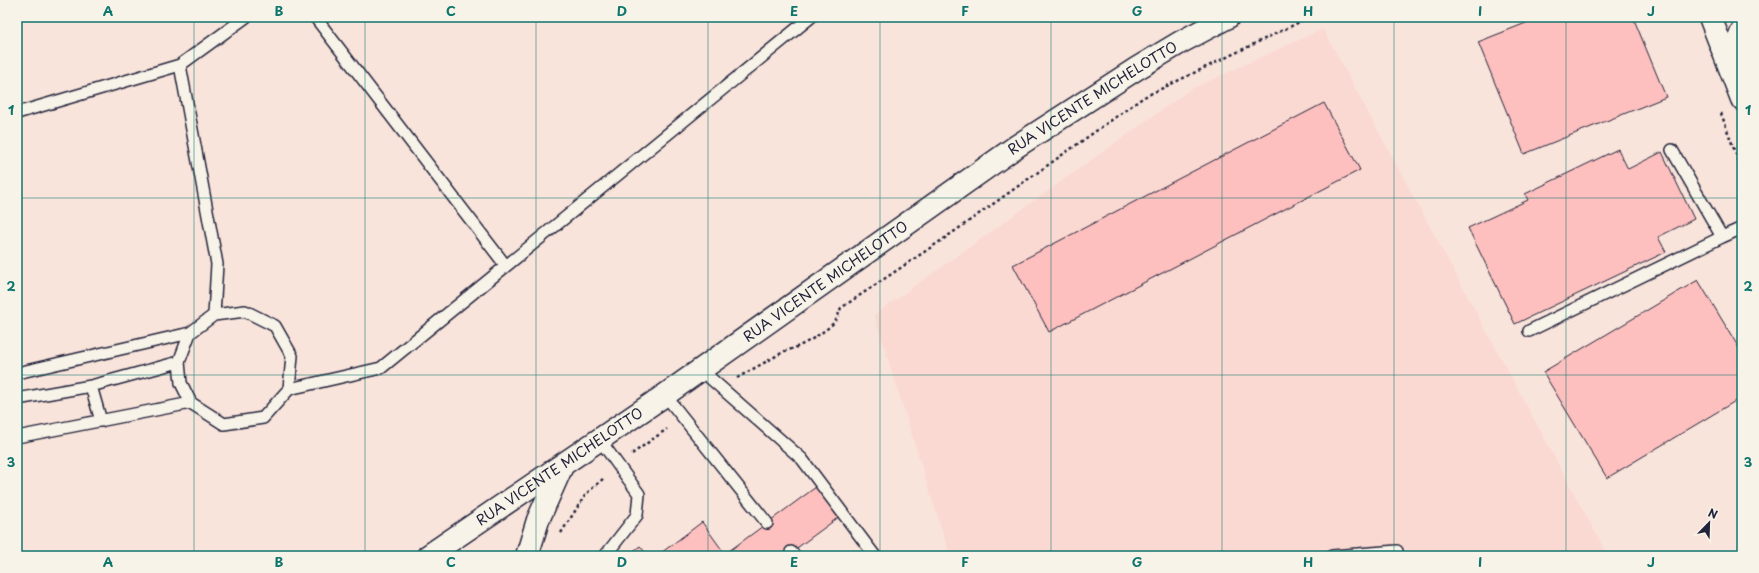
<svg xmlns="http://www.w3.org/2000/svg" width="1759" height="573" font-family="'Playpen Sans',sans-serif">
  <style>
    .built { fill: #fad9d2 }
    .building { fill: #fdc0be; stroke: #22223b }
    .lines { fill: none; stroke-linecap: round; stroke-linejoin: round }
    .lane-casing { stroke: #22223b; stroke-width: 14 }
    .secondary-casing { stroke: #22223b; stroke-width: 25 }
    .path { stroke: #22223b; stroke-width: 2.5; stroke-dasharray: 3 3; stroke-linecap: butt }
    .lane { stroke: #f7f3e8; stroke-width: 11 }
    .secondary { stroke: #f7f3e8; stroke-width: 22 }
    .grid { fill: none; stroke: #0f766e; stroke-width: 1; stroke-opacity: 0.55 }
    .labels { text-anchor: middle; stroke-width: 3; stroke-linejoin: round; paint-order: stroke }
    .street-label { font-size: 14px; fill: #22223b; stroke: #f7f3e8 }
    .neatline { fill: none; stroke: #0f766e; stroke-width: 1.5 }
    .grid-label { font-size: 13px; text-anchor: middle; font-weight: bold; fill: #0f766e }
  </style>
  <rect width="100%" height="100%" fill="#f9e4db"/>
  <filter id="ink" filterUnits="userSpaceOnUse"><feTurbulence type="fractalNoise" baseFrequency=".025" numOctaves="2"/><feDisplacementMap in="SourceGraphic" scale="8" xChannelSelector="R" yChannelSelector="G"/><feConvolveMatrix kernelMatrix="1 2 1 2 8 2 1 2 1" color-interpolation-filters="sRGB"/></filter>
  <g filter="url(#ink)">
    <!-- built -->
    <path class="built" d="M1323,29L1608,556H950L874,315L1191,89Z"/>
    <!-- building -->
    <path class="building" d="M1541,17H1633L1666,97L1524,154L1478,42Z
      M1324,103L1360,170L1049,332L1013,265Z
      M1618,149L1628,169L1662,152L1694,219L1658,237L1666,252L1515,324L1468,228L1528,200L1525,194Z
      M1698,280L1742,353V397L1607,478L1543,372Z
      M820,484L843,514L786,556H657L702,522L725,554Z
      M640,546L648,556H627Z"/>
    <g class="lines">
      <defs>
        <path id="lane" d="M315,17L506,266
          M180,65L217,264L214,315
          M17,113L180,65L246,17
          M1672,150L1722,237L1742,228
          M1529,331L1722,237
          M701,370L802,459L875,556
          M17,373L190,333
          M91,386L101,421
          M289,389L292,356L275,326L245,311L214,315L190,333L179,362L181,383L191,403L224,424L263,418L289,389L381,368L811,17
          M665,395L767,523
          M17,399L91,386L179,362
          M17,437L191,403
          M600,440L639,494L637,515L605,556
          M791,552L795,556
          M1332,556L1397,551"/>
        <g id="secondary">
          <path d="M1710,17L1742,99"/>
          <path d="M1735,79L1739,39L1742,31"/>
          <path id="s1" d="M428,556L665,395L1017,146L1136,69L1181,42L1228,17"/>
          <path d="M527,556L538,520L562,466"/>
        </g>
      </defs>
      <!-- lane casing -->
      <use href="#lane" class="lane-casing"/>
      <!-- secondary casing -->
      <use href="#secondary" class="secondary-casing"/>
      <!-- path -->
      <path class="path" d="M1721,113L1742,171
        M737,378L785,351C799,348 827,332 836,320C838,317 839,312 841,308L945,238L1144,97L1310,17
        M632,454L667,429
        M561,533L586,494L604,478"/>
      <!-- lane -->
      <use href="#lane" class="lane"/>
      <!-- secondary -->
      <use href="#secondary" class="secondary"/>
    </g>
  </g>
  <!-- grid -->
  <path class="grid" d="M194,17V556M365,17V556M536,17V556M708,17V556M880,17V556M1051,17V556M1222,17V556M1394,17V556M1566,17V556M17,198H1742M17,375H1742"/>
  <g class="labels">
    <!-- street labels -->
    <g class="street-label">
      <text dy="5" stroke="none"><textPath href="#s1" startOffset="807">RUA VICENTE MICHELOTTO</textPath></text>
      <text dy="5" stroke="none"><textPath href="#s1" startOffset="483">RUA VICENTE MICHELOTTO</textPath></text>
      <text dy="5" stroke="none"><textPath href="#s1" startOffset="159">RUA VICENTE MICHELOTTO</textPath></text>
    </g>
  </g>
  <!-- margin -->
  <rect width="1759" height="573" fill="none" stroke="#f7f3e8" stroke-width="44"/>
  <!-- north arrow -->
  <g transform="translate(1709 523) rotate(23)" stroke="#f7f3e8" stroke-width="3" paint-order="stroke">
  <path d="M0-3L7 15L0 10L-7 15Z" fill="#22223b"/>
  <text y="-6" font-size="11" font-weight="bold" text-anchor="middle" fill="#22223b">N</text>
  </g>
  <rect x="22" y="22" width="1715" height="529" class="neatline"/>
  <g class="grid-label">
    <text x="108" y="16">A</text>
    <text x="279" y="16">B</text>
    <text x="451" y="16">C</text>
    <text x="622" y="16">D</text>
    <text x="794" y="16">E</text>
    <text x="965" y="16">F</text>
    <text x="1137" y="16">G</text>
    <text x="1308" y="16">H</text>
    <text x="1480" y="16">I</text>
    <text x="1651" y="16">J</text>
    <text x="11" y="115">1</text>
    <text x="1748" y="115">1</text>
    <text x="11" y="291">2</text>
    <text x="1748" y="291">2</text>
    <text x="11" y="467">3</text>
    <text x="1748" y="467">3</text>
    <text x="108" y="567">A</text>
    <text x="279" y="567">B</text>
    <text x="451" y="567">C</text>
    <text x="622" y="567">D</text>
    <text x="794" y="567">E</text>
    <text x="965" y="567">F</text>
    <text x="1137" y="567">G</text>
    <text x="1308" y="567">H</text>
    <text x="1480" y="567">I</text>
    <text x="1651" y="567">J</text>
  </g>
</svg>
